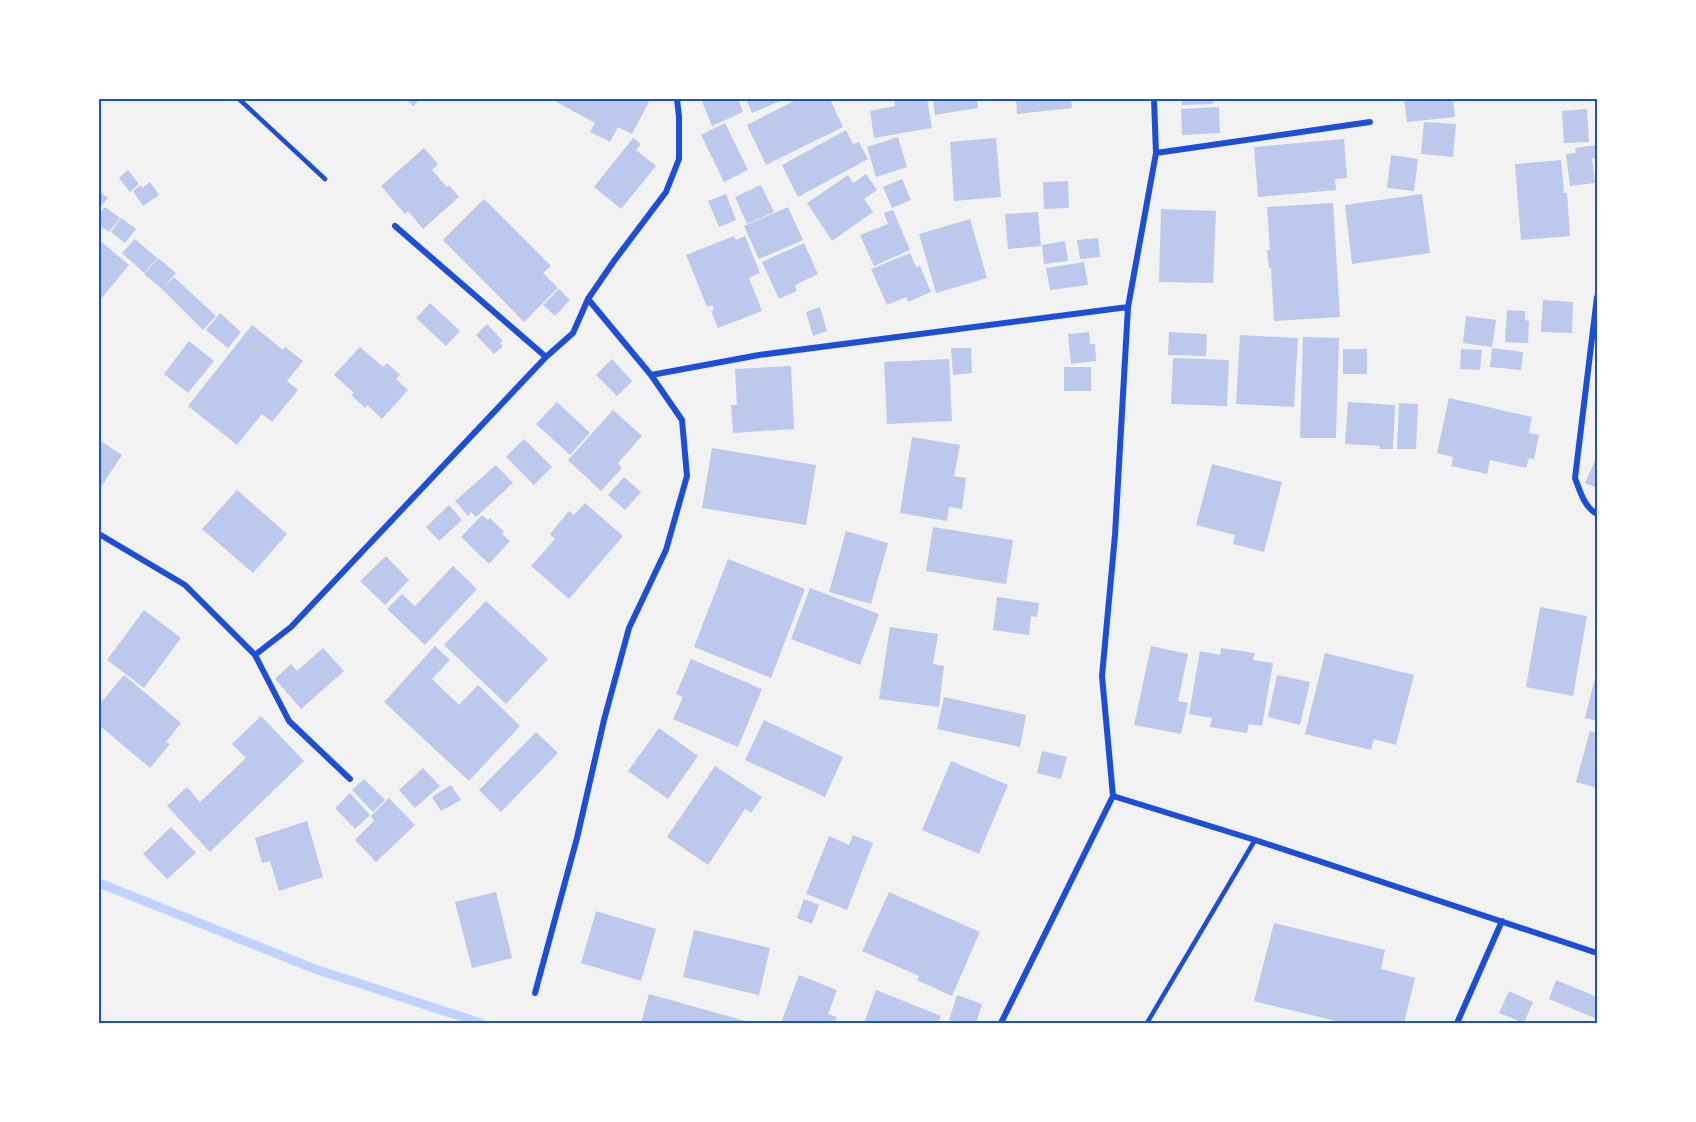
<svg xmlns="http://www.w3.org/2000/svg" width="1696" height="1122" font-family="'Golos Text',sans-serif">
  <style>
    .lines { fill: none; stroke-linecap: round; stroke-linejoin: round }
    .stream { stroke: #bfd3fe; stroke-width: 9 }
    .building { fill: #bdc9ec }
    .service { stroke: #1d4ed8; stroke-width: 4.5 }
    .minor { stroke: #1d4ed8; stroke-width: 6 }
    .neatline { fill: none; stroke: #1d4ed8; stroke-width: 2 }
  </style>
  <rect width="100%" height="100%" fill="#f2f2f2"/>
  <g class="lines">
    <!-- stream -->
    <path class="stream" d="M99,883L315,969L481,1023"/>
  </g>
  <!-- building -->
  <path class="building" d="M406,99H420L413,106Z
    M551,99H645L649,102L632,134L618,127L610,142L590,132L595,123Z
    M701,99H738L743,112L712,126Z
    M746,99H785L752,113Z
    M798,99H830L843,127L766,165L747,125Z
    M894,99H927L932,128L874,138L870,111L895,106Z
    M933,99H977L978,108L935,115Z
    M1016,99H1071L1072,108L1017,114Z
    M1182,99H1213V104L1182,105Z
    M1404,99H1453L1455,117L1407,122Z
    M1219,107L1220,133L1182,135L1181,109Z
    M1587,109L1589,142L1564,143L1562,111Z
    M1424,122L1456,124L1453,157L1421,154Z
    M725,123L748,170L724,182L701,135Z
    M846,130L853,144L859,142L868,159L798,197L782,165Z
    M898,137L907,167L876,177L867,147Z
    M633,138L641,144L636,150L656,166L621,209L594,187Z
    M996,138L1001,197L954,201L950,142Z
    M1344,139L1347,178L1335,179L1336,190L1258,197L1254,147Z
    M1596,145L1597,158H1592L1595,183L1570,186L1566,154L1576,153L1575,148Z
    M424,148L438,164L432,170L447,187L449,185L459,197L423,229L408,211L405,214L381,186Z
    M1391,155L1418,159L1414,191L1387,188Z
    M1561,160L1564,193H1567L1570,236L1521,240L1515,164Z
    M128,170L139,184L130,192L119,178Z
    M866,174L877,190L864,199L873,212L832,241L807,203L848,175L853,183Z
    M902,179L911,200L892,208L883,187Z
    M1068,181L1069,208L1044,209L1043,182Z
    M150,182L159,195L143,206L133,191L141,185L142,188Z
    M761,185L774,212L747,224L735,197Z
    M99,191L108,198L101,206L99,204Z
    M726,194L736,220L719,227L708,201Z
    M1422,194L1430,253L1352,264L1345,205Z
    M484,199L551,266L543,273L558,288L524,322L443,240Z
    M1333,203L1340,317L1274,321L1271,268H1269L1267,250H1270L1267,207Z
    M105,207L120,218L109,232L99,225V215Z
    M788,207L803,240L759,259L744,226Z
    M1161,209L1216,211L1213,283L1159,282Z
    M893,210L910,250L874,266L860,235L888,224L884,213Z
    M1038,212L1041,246L1008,249L1005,214Z
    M121,218L136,229L125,243L111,232Z
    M970,219L987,278L936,293L919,234Z
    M734,236L736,240L745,236L760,273L749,278L762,311L718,328L711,311L714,310L712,305L707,307L686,255Z
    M1098,238L1100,257L1080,259L1077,240Z
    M135,239L157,258L144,273L122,253Z
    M99,240L129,265L99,301Z
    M1065,241L1068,261L1044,264L1042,245Z
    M804,243L818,274L795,285L797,291L779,299L762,262Z
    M910,253L916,267L920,266L931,292L908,302L906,297L887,305L871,269Z
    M158,258L176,273L162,289L144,274Z
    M1084,262L1088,285L1050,290L1046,268Z
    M174,277L216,316L203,330L162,289Z
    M559,289L570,300L555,316L543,305Z
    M1543,300L1573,302L1572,333L1541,332Z
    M430,303L460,331L446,346L416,318Z
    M820,307L827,331L813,336L806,312Z
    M1507,310L1525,311V320L1529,321L1528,343L1505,342Z
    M220,313L241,332L228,348L206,330Z
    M1466,316L1496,320L1492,347L1463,343Z
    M487,324L503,341L500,343L503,346L494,354L476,335Z
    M252,325L283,350L285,347L303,361L287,381L298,390L272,422L262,414L237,445L188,406Z
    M1089,332L1090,344H1095L1096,361L1071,364L1068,334Z
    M1169,332L1207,334L1206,356L1168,355Z
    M1240,335L1298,338L1294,407L1236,404Z
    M1303,337L1339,338L1336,438H1300Z
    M189,341L214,361L188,393L164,374Z
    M360,347L383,367L387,363L400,375L396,379L408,390L382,419L367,405L365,408L351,395L354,393L334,375Z
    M951,348H971L972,373L953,375Z
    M1492,348L1523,352L1521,370L1490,367Z
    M1343,349H1367V374H1343Z
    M1461,349L1482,350L1480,370L1460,369Z
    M1173,358L1229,360L1227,406L1171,404Z
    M612,359L632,381L617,396L596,375Z
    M949,359L952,421L887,424L884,362Z
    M791,366L794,429L733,433L731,405H737L735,369Z
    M1064,367H1091V391H1064Z
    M1449,398L1532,417L1529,433L1539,435L1534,459L1529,458L1526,468L1490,460L1487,474L1451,466L1453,457L1437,453Z
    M557,402L590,433L570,455L536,424Z
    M1348,402L1395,405L1393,449H1379L1380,446L1345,444Z
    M1399,403L1418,404L1416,449H1397Z
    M613,410L642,436L618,463L622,468L601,491L568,460Z
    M912,437L960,445L954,476L966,478L962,509L949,507L947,521L900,513Z
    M524,439L552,467L534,485L506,457Z
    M99,440L122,455L99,490Z
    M712,448L816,465L806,525L702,508Z
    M1597,456V488L1585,483Z
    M1212,464L1282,482L1264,552L1233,544L1235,535L1196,525Z
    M496,465L513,483L476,517L471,512L468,516L455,501Z
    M624,477L641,492L625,510L608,495Z
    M237,490L287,534L253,573L202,529Z
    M585,503L623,536L569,599L531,566L555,539L550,534L569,511L574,515Z
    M449,505L462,520L439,541L426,527Z
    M482,515L488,520L490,518L504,532L502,534L510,541L489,564L461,537Z
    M933,527L1013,540L1006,584L926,571Z
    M846,531L888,543L871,604L829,592Z
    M386,556L409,580L385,605L360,581Z
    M728,559L805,589L771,678L694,647Z
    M453,566L477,589L425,645L387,609L402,594L415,606Z
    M810,588L879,614L860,665L791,639Z
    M997,597L1039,603L1037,617L1031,616L1029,635L993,630Z
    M486,601L548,659L506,704L444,645Z
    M1540,607L1587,616L1573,696L1526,687Z
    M144,610L181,638L144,688L107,660Z
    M890,627L938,634L933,664L944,666L939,707L879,699Z
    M435,646L450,660L432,679L459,705L478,685L520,726L469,781L384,702Z
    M1151,646L1188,654L1178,701L1188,703L1181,734L1134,725Z
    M323,648L344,671L301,709L275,679L291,664L297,671Z
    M1221,648L1255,653L1253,660L1273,663L1262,726L1249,724L1247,733L1210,727L1212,718L1189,714L1200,651L1220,655Z
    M1325,653L1414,675L1396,745L1374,739L1371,750L1305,734Z
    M691,659L762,689L738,747L673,719L683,697L676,694Z
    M1596,674H1597V721L1585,718Z
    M124,675L181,723L166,742L170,744L150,768L99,725V705Z
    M1277,675L1310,682L1300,725L1268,717Z
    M944,697L1026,715L1020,747L937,729Z
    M261,716L304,761L210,852L167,806L187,787L200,802L246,758L232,744Z
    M764,720L843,757L825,797L745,760Z
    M659,728L698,756L668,799L628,771Z
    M1590,731L1597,733V788L1576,782Z
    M536,732L558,753L501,812L479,790Z
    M1042,751L1067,757L1061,779L1037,773Z
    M951,761L1008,785L979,854L922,830Z
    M715,766L762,797L751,813L745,809L708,865L667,837Z
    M423,768L440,786L415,808L399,790Z
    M364,779L385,800L373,812L352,790Z
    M451,785L461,800L441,811L432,797Z
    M350,793L370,815L355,829L335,808Z
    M389,798L415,825L376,862L355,840L374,821L371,816Z
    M307,821L323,877L279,891L270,861L262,863L255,838Z
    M171,827L196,853L167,879L143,854Z
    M853,835L873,843L847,910L806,894L829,836L849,845Z
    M496,892L512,958L472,968L455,902Z
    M889,892L980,932L952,996L917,980L919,976L862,951Z
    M804,899L819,905L812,924L797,918Z
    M596,911L656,929L641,981L581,963Z
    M1274,923L1385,950L1381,969L1415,978L1404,1023H1344L1254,1001Z
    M694,930L770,948L759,995L683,977Z
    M799,975L837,990L828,1014L837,1017L834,1023H781Z
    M1556,980L1597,997V1019L1549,999Z
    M876,990L941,1016L938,1023H864Z
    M1509,991L1533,1002L1524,1023L1499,1013Z
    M649,994L749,1022V1023H641Z
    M957,995L982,1004L976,1023H960L949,1020Z"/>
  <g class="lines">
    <!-- service -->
    <path class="service" d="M239,99L325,179
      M1147,1023L1255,840"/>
    <!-- minor -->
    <path class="minor" d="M1156,153L1370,122
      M395,226L546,357
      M1597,297L1575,478C1580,491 1584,507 1597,514
      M651,375L759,355L1128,307
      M99,534L185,585L255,655L291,627L546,357L573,333L588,299L614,261L666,192L679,159V117L677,99
      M255,655L289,721L350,779
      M1113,796L1255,840L1597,953
      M535,993L577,838L604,720L629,628L666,550L687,476L682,420L651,375L588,299
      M1001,1023L1113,796L1102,676L1115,535L1128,307L1156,153L1154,99
      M1457,1023L1502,921"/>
  </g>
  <!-- border -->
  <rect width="1696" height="1122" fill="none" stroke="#ffffff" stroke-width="201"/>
  <rect x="100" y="100" width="1496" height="922" class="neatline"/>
</svg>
